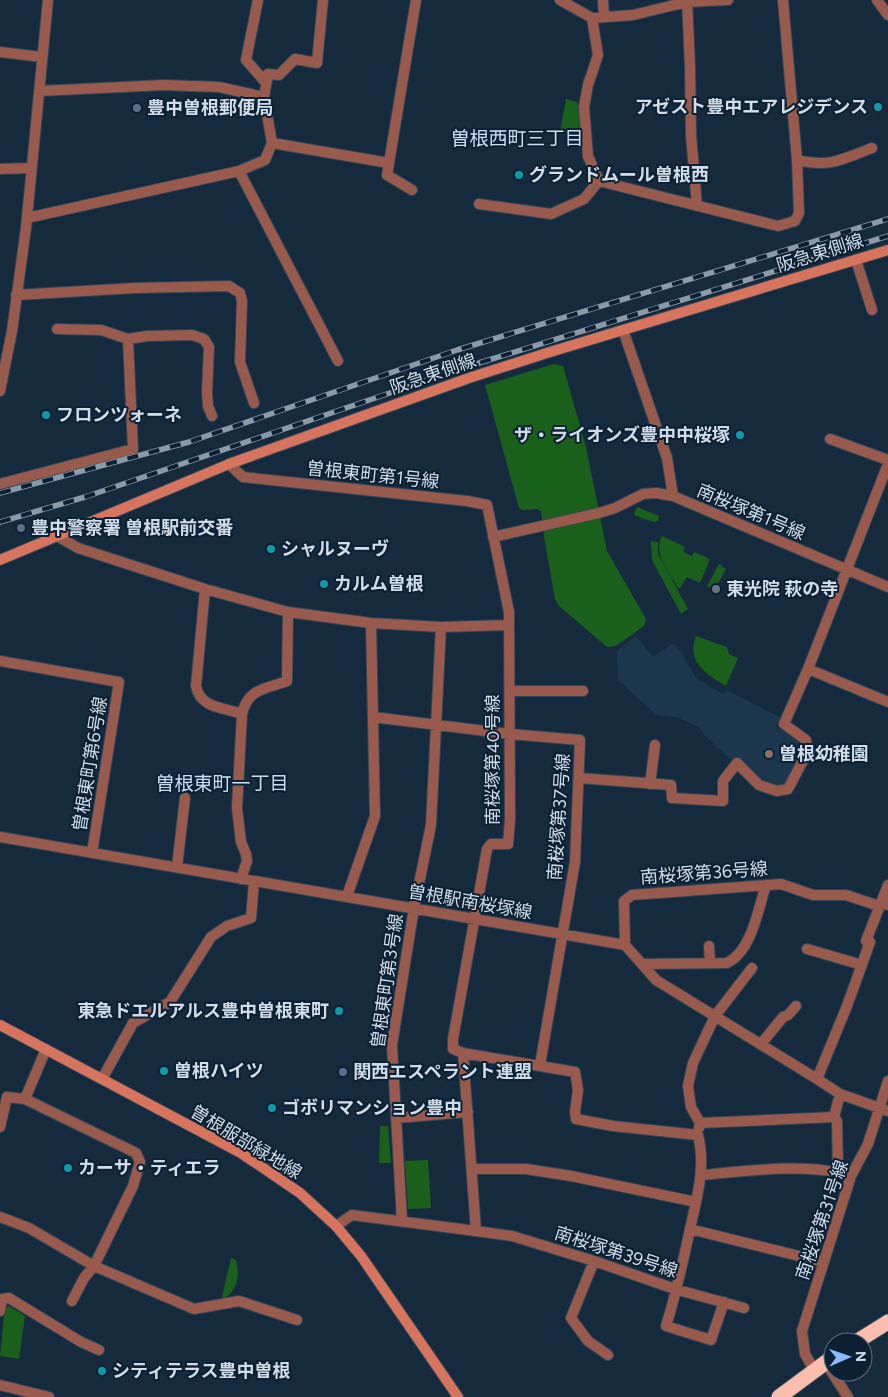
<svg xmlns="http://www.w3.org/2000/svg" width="888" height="1397" font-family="Figtree,'Noto Sans JP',sans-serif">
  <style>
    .built { fill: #1c374d }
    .green { fill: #1b5f1c }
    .forest { fill: #176219 }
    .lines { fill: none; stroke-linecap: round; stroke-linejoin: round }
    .street-casing { stroke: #334758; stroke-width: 12 }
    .secondary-casing { stroke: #334758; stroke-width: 12 }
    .highway-casing { stroke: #334758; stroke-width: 17 }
    .street { stroke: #985a4c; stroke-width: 10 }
    .secondary { stroke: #d6745e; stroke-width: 10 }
    .highway { stroke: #fbbdad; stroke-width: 15 }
    .rail-casing { stroke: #8a9aa8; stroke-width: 5.5 }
    .rail { stroke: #0b2032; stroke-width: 4; stroke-dasharray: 11; stroke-linecap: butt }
    .culture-dot { fill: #0f9aa8; stroke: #0b2032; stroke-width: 2 }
    .service-dot { fill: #5c6f8a; stroke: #0b2032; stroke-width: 2 }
    .worship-dot { fill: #6b7280; stroke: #0b2032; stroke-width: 2 }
    .education-dot { fill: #8d6e63; stroke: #0b2032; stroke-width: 2 }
    .labels { text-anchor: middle; stroke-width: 4; stroke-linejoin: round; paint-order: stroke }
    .poi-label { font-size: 18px; font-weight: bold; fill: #d0dde9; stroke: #0b2032; text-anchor: start }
    .street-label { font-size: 18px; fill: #d0dde9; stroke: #0b2032 }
    .neighbourhood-label { font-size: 19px; fill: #caddf6; stroke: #0b2032 }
  </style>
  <rect width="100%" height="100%" fill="#152a3c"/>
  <!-- built -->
  <path class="built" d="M636,636L653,657L673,643L679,649L696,678L723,694L727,690L781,718L776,727L799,741L804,749L784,784L778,788L758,777L737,757L732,761L705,736L699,727L677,717L656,715L618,680L617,650Z"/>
  <!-- green -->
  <path class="green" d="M566,99L577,102L580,113L581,135L560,132Z
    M554,364L563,366L586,447L607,551L646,619L644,626L616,646L607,647L559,606L555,599L544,537L541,511L537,509L523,510L519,508L485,385Z
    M637,507L659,516L658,521L654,522L636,516L634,514Z
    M662,536L685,547L683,552L692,556L694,552L708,558L709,562L700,583L687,577L680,588H678C670,573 652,553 662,536Z
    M651,541L658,542V554L688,609L681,614L652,560Z
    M719,564L726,569L714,591L707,586Z
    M696,636L727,647L729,654L738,658L726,686C706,674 686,662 696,636Z
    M380,1126H388L391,1163H379Z
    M428,1160L431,1208L408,1209L405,1161Z
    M231,1258L236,1260C240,1278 238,1290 221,1301Z
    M9,1306L25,1316L19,1359L0,1356L5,1307Z"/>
  <!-- forest -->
  <path class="forest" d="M543,435L561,448L569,476L556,488L529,492L518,443Z"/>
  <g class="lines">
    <defs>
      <path id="street" d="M258,0L246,60L266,83
        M560,0L592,18L633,15L687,2L728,0
        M603,0L604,17
        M687,0L690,66L691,135L697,206
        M877,0L888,15
        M592,18L598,55L588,85L584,107L588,156L599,181L778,226L795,221L799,213L797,160L783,0
        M0,52L42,57
        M39,91L164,85L219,87L264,97L272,143L265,160L239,171
        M264,97L268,74L279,75L295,59L317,63L323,0
        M272,143L389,163L416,0
        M797,160C829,168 843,159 872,148
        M389,163L387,175L412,190
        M0,169L31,168
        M479,204L551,214L584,199L599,181
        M27,218L239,171L338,361
        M856,260L872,310
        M16,295L135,288L229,286L240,293L242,301L240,362L254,403
        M57,329L101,330L128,339L147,336L192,335L204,339L209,347L207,392L208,406L212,416
        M623,330L667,458L673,496
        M0,391L12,331L26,228L48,0
        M830,439L888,460
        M229,464L243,477L467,501L487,505L509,612L510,820L508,844H491L487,849L453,1039V1049L463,1053L575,1072L578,1090L575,1112L576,1119L613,1126L698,1135C706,1167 697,1197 690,1229C683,1262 676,1294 666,1326L711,1340L724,1302
        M0,484L133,449L128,339
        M57,536L78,548L205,589L288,612L371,623L441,627L509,625
        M493,537L599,513L615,508L643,494L656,493L673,496L888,587
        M205,589L196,686C200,708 222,707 242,714
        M0,661L119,682L92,853
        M808,669L888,702
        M510,691H583
        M373,717L510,734L580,740L575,862L540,1065
        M579,778L671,785L672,798L723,801V781L737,763L759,785L777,791L788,789L808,751L806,740L784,724L808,669L888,464
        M650,784L655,745
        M0,837L625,945L656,980L817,1079L840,1094L888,1111
        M177,867L185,798
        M241,879L247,861L246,854L241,842L237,808L242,714C248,688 266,689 287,681L288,612
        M347,896L375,816L371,623
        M625,945L624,901L632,895L781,884L813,895H846L876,905L881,903L888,905
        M709,946L710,963
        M807,949L862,965
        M642,964L727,963C752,951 758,909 766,885
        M761,1044L783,1017L788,1015L796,1006
        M46,1049L25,1099L136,1153L140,1162L133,1186L94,1266L84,1278L72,1301
        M102,1079L133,1023L170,1002L211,937L227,926L251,918L254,882
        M817,1079L847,1006L870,942L866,941L888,885
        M834,1117L837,1121L838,1172
        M396,1118L468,1112
        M700,1123L691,1107L688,1086L693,1063L715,1016L752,968
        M0,1127L7,1097L25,1099
        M699,1128L700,1123L834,1117L840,1094
        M472,1169H526L571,1176L696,1202
        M702,1175C747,1171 808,1162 851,1176
        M0,1217L29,1228L94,1266L194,1309L239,1301L297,1320
        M402,1221L392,1045L414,908L431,825L441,627
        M336,1226L352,1215L476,1231L463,1053
        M690,1229L823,1262
        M476,1231L512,1236L594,1261L678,1290L744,1308
        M594,1261L571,1318L588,1341L608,1355
        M0,1311L2,1299L9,1298L81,1342L99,1350
        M825,1362L848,1397
        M814,1370L805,1354L802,1331L851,1176L868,1144L888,1081
        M0,1385L49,1397"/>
      <path id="secondary" d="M0,560L229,464L469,378L550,352L888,250
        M0,1025L241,1153L300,1193L336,1226L361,1256L458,1397"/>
      <path id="highway" d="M856,1342L888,1322
        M779,1397L833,1357"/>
    </defs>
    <!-- street casing -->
    <use href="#street" class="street-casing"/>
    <!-- secondary casing -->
    <use href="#secondary" class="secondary-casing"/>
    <!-- highway casing -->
    <use href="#highway" class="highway-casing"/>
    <!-- street -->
    <use href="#street" class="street"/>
    <!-- secondary -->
    <use href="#secondary" class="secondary"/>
    <!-- highway -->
    <use href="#highway" class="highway"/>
    <defs>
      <path id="rail" d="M0,493L189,442L457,350L888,219
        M0,522L85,497L463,368L888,236"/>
    </defs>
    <!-- rail casing -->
    <use href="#rail" class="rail-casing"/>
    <!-- rail -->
    <use href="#rail" class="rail"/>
  </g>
  <!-- markers -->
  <g class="culture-dot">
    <circle cx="878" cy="107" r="5"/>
    <circle cx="519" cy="175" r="5"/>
    <circle cx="46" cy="415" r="5"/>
    <circle cx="740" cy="435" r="5"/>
    <circle cx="271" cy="549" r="5"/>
    <circle cx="324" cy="584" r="5"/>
    <circle cx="339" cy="1011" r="5"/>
    <circle cx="164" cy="1071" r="5"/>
    <circle cx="272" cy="1108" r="5"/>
    <circle cx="68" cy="1168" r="5"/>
    <circle cx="102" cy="1371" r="5"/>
  </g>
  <g class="service-dot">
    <circle cx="137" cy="108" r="5"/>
    <circle cx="21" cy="528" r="5"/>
    <circle cx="343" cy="1072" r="5"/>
  </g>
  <circle class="worship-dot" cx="716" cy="589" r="5"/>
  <circle class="education-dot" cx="769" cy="754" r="5"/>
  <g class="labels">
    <!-- poi labels -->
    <g class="poi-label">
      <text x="868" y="113" text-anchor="end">アゼスト豊中エアレジデンス</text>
      <text x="147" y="114">豊中曽根郵便局</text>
      <text x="529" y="181">グランドムール曽根西</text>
      <text x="56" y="421">フロンツォーネ</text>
      <text x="730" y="441" text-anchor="end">ザ・ライオンズ豊中中桜塚</text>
      <text x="31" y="534">豊中警察署 曽根駅前交番</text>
      <text x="281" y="555">シャルヌーヴ</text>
      <text x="334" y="590">カルム曽根</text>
      <text x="726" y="595">東光院 萩の寺</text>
      <text x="779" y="760">曽根幼稚園</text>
      <text x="329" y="1017" text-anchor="end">東急ドエルアルス豊中曽根東町</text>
      <text x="174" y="1077">曽根ハイツ</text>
      <text x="353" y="1078">関西エスペラント連盟</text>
      <text x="282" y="1114">ゴボリマンション豊中</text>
      <text x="78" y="1174">カーサ・ティエラ</text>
      <text x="112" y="1377">シティテラス豊中曽根</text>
    </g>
    <!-- street labels -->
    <g class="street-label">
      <text transform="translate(820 253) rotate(-17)" y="6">阪急東側線</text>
      <text transform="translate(433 374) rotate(-19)" y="6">阪急東側線</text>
      <text transform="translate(373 475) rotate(6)" y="6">曽根東町第1号線</text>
      <text transform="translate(751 512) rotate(23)" y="6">南桜塚第1号線</text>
      <text transform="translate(493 760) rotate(-90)" y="6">南桜塚第40号線</text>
      <text transform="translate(90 764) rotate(-81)" y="6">曽根東町第6号線</text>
      <text transform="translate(559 817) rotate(-86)" y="6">南桜塚第37号線</text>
      <text transform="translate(704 873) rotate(-4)" y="6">南桜塚第36号線</text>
      <text transform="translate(470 902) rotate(10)" y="6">曽根駅南桜塚線</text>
      <text transform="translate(387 981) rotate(-82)" y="6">曽根東町第3号線</text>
      <text transform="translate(246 1142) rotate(31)" y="6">曽根服部緑地線</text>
      <text transform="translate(822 1220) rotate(-71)" y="6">南桜塚第31号線</text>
      <text transform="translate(616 1252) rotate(18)" y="6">南桜塚第39号線</text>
    </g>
    <!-- neighbourhood labels -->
    <g class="neighbourhood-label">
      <text x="517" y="145">曽根西町三丁目</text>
      <text x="222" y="790">曽根東町一丁目</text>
    </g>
  </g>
  <!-- north arrow -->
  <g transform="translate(848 1357) rotate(88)"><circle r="24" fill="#0b2032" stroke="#5a6c7b"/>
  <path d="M0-4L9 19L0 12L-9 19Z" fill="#87bbfb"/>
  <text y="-8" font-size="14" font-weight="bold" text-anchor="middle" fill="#d0dde9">N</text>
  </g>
</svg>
